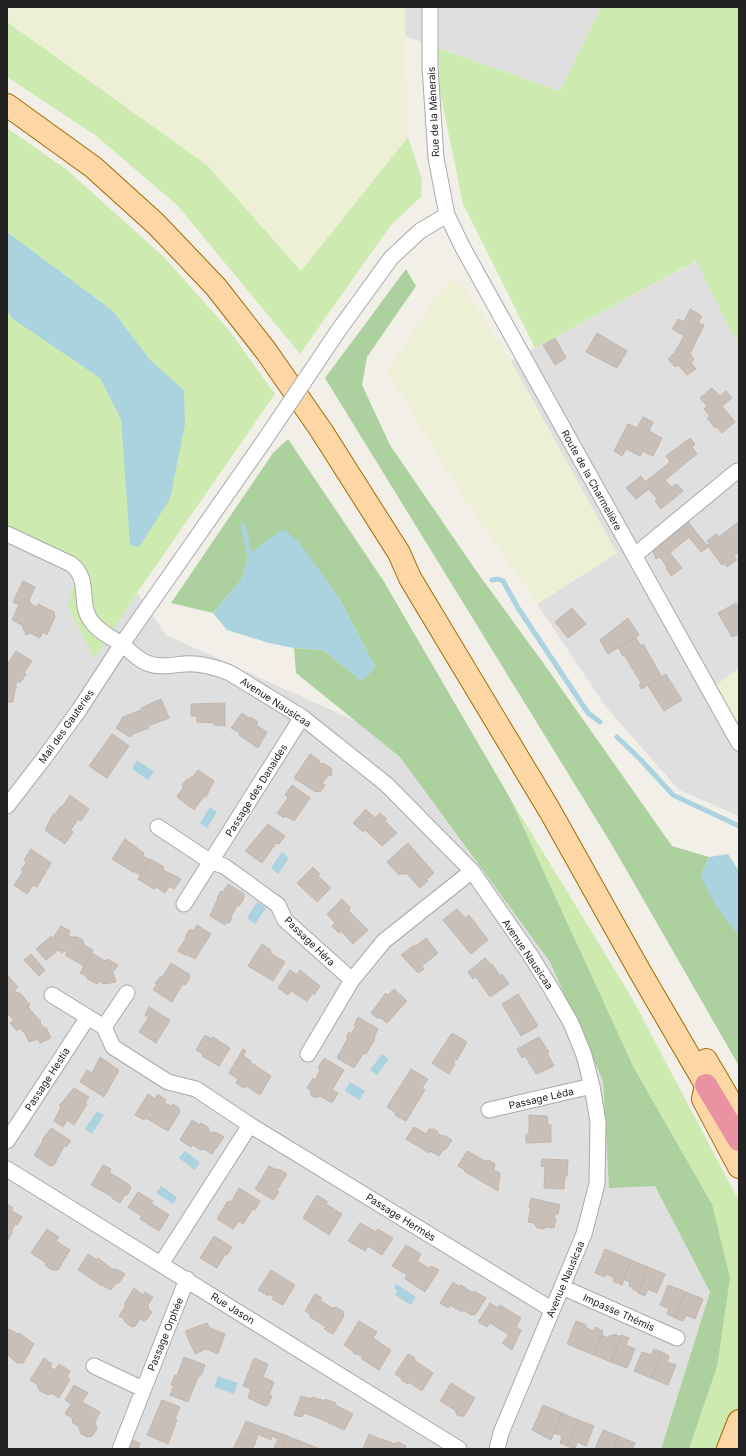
<svg xmlns="http://www.w3.org/2000/svg" width="746" height="1456" font-family="Inter,sans-serif">
  <style>
    .residential { fill: #e0dfdf }
    .farmland { fill: #eef0d5 }
    .grass { fill: #cdebb0 }
    .forest { fill: #add19e }
    .water { fill: #aad3df }
    .lines { fill: none; stroke-linecap: round; stroke-linejoin: round }
    .stream { stroke: #aad3df; stroke-width: 5 }
    .building { fill: #c7bfb8; stroke: #c4b6ab }
    .minor-casing { stroke: #a9a9a9; stroke-width: 17 }
    .primary-casing { stroke: #a06b00; stroke-width: 24 }
    .motorway-casing { stroke: #dc2a67; stroke-width: 24 }
    .minor { stroke: #fff; stroke-width: 15 }
    .primary { stroke: #fcd6a4; stroke-width: 22 }
    .motorway { stroke: #e892a2; stroke-width: 22 }
    .minor-bridge-casing { stroke: #a9a9a9; stroke-width: 17; stroke-linecap: butt }
    .minor-bridge { stroke: #fff; stroke-width: 15 }
    .labels { text-anchor: middle; stroke-width: 3; stroke-linejoin: round; paint-order: stroke }
    .street-label { font-size: 10px; fill: #222; stroke: #fff }
  </style>
  <rect width="100%" height="100%" fill="#f2efe9"/>
  <!-- residential -->
  <path class="residential" d="M405,7H601L560,91L405,36Z
    M697,261L739,347V668L716,686L739,723V816L679,790L606,707L537,604L617,553L511,361Z
    M7,527L78,566L94,658L137,593L166,635L395,739L555,952L655,1185L710,1292L661,1449H7Z"/>
  <!-- farmland -->
  <path class="farmland" d="M7,7H405V36L408,137L301,271L208,166L7,22Z
    M452,279L466,290L511,361L617,553L537,604L465,500L387,371L436,296Z
    M739,668V723L715,686Z"/>
  <!-- grass -->
  <path class="grass" d="M601,7H739V347L696,261L535,348L463,204L440,92L438,48L560,91Z
    M7,22L208,166L301,271L408,137L422,180L421,197L391,225L300,354L178,206L95,135L7,77Z
    M7,128L66,169L164,257L228,329L275,394L137,593L94,659L68,606L78,566L7,527Z
    M510,798L632,998L739,1201V1449H689L717,1367L712,1204L634,1068Z"/>
  <!-- forest -->
  <path class="forest" d="M406,269L416,286L367,357L362,385L390,445L477,572L544,664L672,846L709,857L701,876L730,923L739,936V1066L612,845L325,378Z
    M288,439L383,580L510,798L634,1068L712,1204L730,1278L717,1367L689,1449H661L710,1292L655,1186L609,1188L603,1081L550,962L400,757L296,673L294,648L323,650L362,681L375,667L339,598L319,572L249,554L242,579L213,613L171,603L273,453Z"/>
  <!-- water -->
  <path class="water" d="M7,232L113,311L150,360L184,390L185,424L170,499L139,547L130,545L121,419L100,378L13,319L7,311Z
    M283,529L299,542L339,598L375,667L362,681L323,650L294,648L269,643L227,630L213,613L242,579L249,554Z
    M137,760L154,772L148,780L132,769Z
    M210,807L217,812L207,828L200,823Z
    M282,852L289,858L278,874L271,868Z
    M728,854L739,871V936L714,903L701,876L709,857Z
    M257,902L266,908L255,924L247,918Z
    M382,1054L389,1059L377,1075L370,1070Z
    M350,1082L365,1091L359,1100L345,1091Z
    M97,1111L104,1115L92,1134L85,1129Z
    M185,1151L200,1162L195,1170L179,1158Z
    M161,1186L177,1197L173,1204L156,1193Z
    M396,1284L416,1297L411,1305L395,1295L398,1291L394,1288Z
    M218,1376L238,1383L234,1394L214,1387Z"/>
  <g class="lines">
    <!-- stream -->
    <path class="stream" d="M243,525L249,554L253,559
      M492,580L498,579L503,581L518,608L588,713L600,722
      M617,737L640,759L673,795L739,826"/>
  </g>
  <!-- building -->
  <path class="building" d="M690,309L702,316L698,323L704,325L690,354L694,359L691,363L696,369L687,375L678,365L675,367L668,359L675,352L684,336L672,329L678,319L684,322Z
    M597,333L627,351L617,368L586,352Z
    M555,338L566,358L555,365L543,345Z
    M712,388L720,396L726,391L732,398L722,406L735,422L722,433L717,427L715,428L707,418L710,416L704,409L707,406L700,398Z
    M643,417L653,422L649,431L662,438L653,456L643,451L640,456L626,449L622,456L614,451L628,424L637,428Z
    M690,438L695,444L692,447L697,454L665,480L671,487L677,484L683,491L661,509L655,501L657,499L649,489L636,499L626,488L641,476L645,482L670,462L666,456Z
    M688,522L708,547L701,552L689,537L670,553L682,568L671,576L666,568L667,567L660,557L656,559L653,551Z
    M738,522L739,523V552L734,556L737,560L727,567L725,563L722,565L707,545L710,544L707,541L716,534L719,537Z
    M23,581L35,587L29,600L30,603L32,604V605L37,607L38,604L54,612L55,617L47,635L43,632L40,638L30,633L26,635L22,625L12,620L19,605L13,602Z
    M736,603L739,608V634L732,637L718,613Z
    M572,608L586,624L568,638L555,622Z
    M628,618L639,635L608,654L600,640Z
    M636,638L641,646L643,644L662,677L641,689L639,685L641,683L624,655L623,656L618,647Z
    M16,651L32,661L24,673L26,674L20,683L18,681L15,686L17,687L15,690L13,702H7V661L9,662Z
    M666,674L682,700L664,711L648,686Z
    M161,699L169,718L148,726L149,728L133,734L130,737L116,728L123,717L141,710V708Z
    M225,703V726L214,725L215,723L197,722V716H191V704Z
    M242,713L250,719L251,717L258,722L256,725L267,732L258,748L239,735L240,733L231,728Z
    M112,734L129,746L107,778L89,766Z
    M310,754L320,761L319,762L322,764L323,763L331,768L332,775L328,776L322,783L325,785L321,791L316,792L294,778Z
    M198,770L214,781L206,797L204,796L194,810L177,797L183,788L182,785L186,780L189,779L192,776L193,777Z
    M292,785L310,798L294,821L286,816L284,818L277,813L288,798L285,795Z
    M70,795L89,809L81,821L78,819L71,830L73,832L65,844L45,830L54,813L55,814L61,806L62,807Z
    M366,809L375,818L380,813L387,819L385,821L397,833L382,846L365,830L363,832L353,823Z
    M268,824L285,836L279,844L276,843L262,863L245,851Z
    M125,839L144,853L143,856L150,860L140,875L133,871V872L112,859Z
    M408,843L434,873L426,880L428,881L420,888L407,874H398L387,862Z
    M31,849L51,863L37,887L33,885L27,894L14,885L23,872L21,870L27,862L24,860Z
    M150,859L164,867L163,870L181,879L174,889L169,886L165,893L156,887L154,889L138,879Z
    M313,867L320,874L318,876L331,888L317,902L297,883Z
    M228,884L244,894V898L240,905L237,906L231,917L232,918L229,923L227,922L225,925L210,916L218,898H217L221,891L223,892Z
    M342,899L351,908L348,910L368,930L353,944L341,931L339,933L332,926L335,923L327,914Z
    M457,909L465,918L469,915L488,940L471,954L443,920Z
    M197,925L211,934L195,959L188,955H185L178,951L186,938L185,937L190,929L193,931Z
    M61,926L70,931L68,935L72,937H77L83,940L84,945L93,950L84,966L65,955L67,952L64,950L62,953L58,950L46,960L36,949L51,936L53,938Z
    M426,938L438,953L422,966L424,969L418,973L401,955L414,945L416,946Z
    M262,944L271,950L270,953L285,962L273,981L248,966Z
    M92,953L105,961L107,959L118,965L113,972L116,982L104,984L98,981L97,984L86,978L87,976L80,973Z
    M31,954L45,970L39,976L24,960Z
    M485,958L491,965L492,964L500,976L502,974L509,984L490,997L476,977L473,979L468,972Z
    M171,963L189,974L190,977L186,984L182,985L172,1002L153,990L157,984L155,983L160,977L163,976Z
    M290,970L297,975L300,970L320,986L315,994H312L307,1001L291,991L288,995L278,988Z
    M8,976L18,987L14,990L17,993H20L30,1005L13,1019L9,1015H7V977Z
    M394,989L407,1001L387,1023L381,1018H377L371,1013L386,993L388,995Z
    M518,994L538,1026L521,1036L502,1004Z
    M28,1007L41,1022L40,1023L44,1028L46,1027L51,1038L40,1043L39,1040H35L29,1042L26,1035L20,1028L17,1031L10,1023Z
    M149,1007L170,1020L156,1043L139,1032L149,1017L145,1015Z
    M358,1017L378,1029L374,1037L375,1039L366,1054H363L354,1068L337,1058L348,1038L346,1037L349,1032L351,1034L356,1026L354,1025Z
    M452,1033L467,1042L457,1060L456,1059L453,1063L455,1064L449,1074L432,1063Z
    M205,1035L212,1039L213,1037L230,1048L219,1066L202,1056L203,1054L196,1050Z
    M539,1037L549,1052L547,1053L554,1066L536,1074L525,1056L522,1058L517,1049Z
    M243,1049L246,1051L243,1056L251,1061L250,1062L271,1076L260,1095L246,1086L244,1088L236,1083L238,1079L229,1073Z
    M100,1057L119,1070L104,1097L80,1082L87,1070L92,1073Z
    M324,1058L344,1070L332,1090L338,1093L332,1103L320,1096L315,1098L311,1095L310,1090L307,1088L313,1078L315,1080L320,1070L318,1068Z
    M411,1069L428,1079L422,1088L425,1090L406,1121L396,1116L395,1112L387,1107Z
    M74,1088L89,1097L85,1103L87,1104L74,1125L67,1120L63,1127L54,1121L61,1107L59,1106Z
    M148,1094L155,1099L158,1094L166,1100L164,1102L170,1106L173,1104L179,1108L180,1112L168,1131L146,1118L144,1120L135,1115Z
    M529,1115L547,1116L548,1125H551V1142L526,1143V1134H529Z
    M192,1120L200,1125L201,1123L209,1128L208,1130L212,1133L216,1132L224,1137L212,1154L204,1149L201,1150L193,1145L191,1147L180,1140Z
    M414,1127L426,1134L429,1129H434L438,1132V1134L442,1136L443,1135L452,1140L446,1149L443,1150L439,1156L430,1151L429,1153L406,1139Z
    M51,1128L71,1141L66,1147L64,1146L54,1165L50,1166L34,1155L43,1141L42,1140Z
    M467,1151L485,1161L489,1160L495,1164L494,1170L500,1173L498,1191L464,1171L465,1170L458,1166Z
    M542,1159L568,1160L567,1176H565L564,1189L544,1188L545,1167L541,1166Z
    M103,1165L111,1169L109,1172L130,1185L131,1188L127,1195H125L120,1203L112,1198L111,1196L91,1185Z
    M269,1166L277,1170L279,1169L287,1174L277,1190L279,1192L273,1200L255,1189Z
    M239,1188L260,1201L255,1210L253,1209L243,1224L239,1221L233,1229L217,1219L227,1202L232,1201Z
    M138,1192L153,1201L151,1203L169,1215L159,1231L140,1219L142,1216L128,1207Z
    M317,1195L328,1202L326,1204L342,1214L329,1235L303,1218Z
    M531,1198L560,1205L558,1214H555L554,1218L556,1219L554,1228L547,1227L543,1229L537,1228L534,1223L528,1222L531,1208H529Z
    M7,1204L13,1208L11,1210L22,1217L17,1225L15,1224L12,1230V1233L7,1242Z
    M360,1223L376,1232L378,1229L393,1238L382,1255L368,1246L365,1251L348,1241Z
    M47,1229L59,1237L56,1241L70,1250L58,1270H52L46,1266L45,1262L31,1253Z
    M214,1236L232,1247L227,1255L225,1254L217,1268L200,1258Z
    M406,1245L421,1254L417,1261L430,1269L431,1266L439,1270L425,1292L405,1279L407,1275L392,1266Z
    M605,1249L631,1260L622,1285L613,1281L614,1278L607,1274L605,1277L595,1273Z
    M88,1254L97,1260L98,1258L112,1269H116L125,1274L119,1283H116L111,1290L102,1285V1286L78,1270Z
    M631,1260L648,1267L639,1292L632,1289V1287L629,1286L630,1282L623,1279Z
    M648,1267L665,1274L657,1293L648,1289L645,1296L638,1293Z
    M271,1270L295,1285L283,1305L272,1299L274,1297L269,1294L268,1296L258,1290Z
    M453,1282L460,1287L461,1285L473,1293L474,1291L486,1298L476,1314L471,1315L464,1310L462,1312L450,1305L448,1308L440,1303Z
    M668,1285L686,1292L675,1318L667,1314L669,1309L660,1305Z
    M134,1288L143,1295L145,1292L153,1297L148,1305L149,1310L152,1312L148,1318L144,1321L140,1319L135,1326L132,1327L125,1322L124,1319L119,1316L125,1307V1303Z
    M686,1292L703,1299L695,1319L686,1315L683,1321L675,1318Z
    M315,1294L322,1298L320,1300L332,1308L336,1307L343,1311L344,1316L333,1334L324,1329L326,1327L310,1317L311,1315L305,1311Z
    M490,1303L498,1308L500,1305L521,1318L516,1327L521,1330L512,1350L502,1343L509,1335L490,1323L487,1327L478,1322Z
    M359,1321L377,1332L373,1338L391,1350L379,1370L362,1359V1356L353,1353L354,1352L344,1345Z
    M576,1321L586,1325L585,1327L593,1331L595,1327L603,1331L594,1355L567,1344Z
    M207,1323L210,1328L225,1334L218,1354L206,1349L195,1354L185,1331Z
    M7,1329L8,1330L9,1329L18,1334L19,1333L34,1344L23,1363H17L7,1354Z
    M614,1334L621,1337L611,1362L594,1355L602,1335L608,1338L610,1335L612,1336Z
    M621,1335L629,1338L626,1345L635,1349L627,1368L611,1362Z
    M654,1349L662,1352L651,1378L634,1371L642,1352L651,1355Z
    M662,1352L669,1356L667,1362L676,1365L668,1385L651,1378Z
    M408,1354L415,1358L414,1360L433,1373L422,1391L409,1382L408,1384L401,1380L402,1378L395,1374Z
    M184,1357L205,1365L202,1374L198,1377L188,1402L170,1395L174,1385H171L175,1375L177,1376Z
    M44,1358L52,1364L50,1367L55,1370L59,1364L70,1371L67,1377L70,1379L59,1398L51,1393L50,1395L46,1394L40,1391L37,1386L38,1385L30,1380Z
    M254,1358L268,1364L263,1377L274,1382L269,1395L272,1396L268,1405L265,1406L248,1398L251,1389L243,1386Z
    M451,1383L475,1398L464,1416H460L457,1415L455,1410L440,1401Z
    M74,1385L88,1393L82,1402L100,1412L95,1422L97,1429L92,1436L87,1437L81,1434L79,1427L73,1423L72,1418L65,1414L71,1404L65,1400Z
    M301,1396L311,1399L312,1397L325,1401V1399L336,1403L335,1405L353,1414L344,1430L323,1420L304,1413L302,1417L294,1415Z
    M162,1400L180,1407L175,1419L177,1420L168,1444L147,1435Z
    M543,1405L562,1413L551,1440L532,1430Z
    M562,1413L578,1420L567,1446L560,1443L562,1436L554,1433Z
    M578,1420L594,1426L586,1446L577,1442L575,1449L567,1446Z
    M246,1421L287,1436L282,1449L274,1448L278,1439L272,1436L271,1440L258,1434L255,1444L239,1437Z
    M603,1430L618,1436L613,1449H595Z
    M369,1434L382,1440V1439L395,1444L398,1442L406,1446L405,1449H363Z
    M287,1436L320,1449H295L291,1447L290,1449H282Z
    M618,1436L635,1443L632,1449H613Z
    M239,1437L255,1444L252,1449H233Z
    M128,1439L140,1443L138,1449H124Z"/>
  <g class="lines">
    <defs>
      <path id="minor" d="M430,7V67L436,158L447,215L463,248C555,413 646,579 739,743
        M338,331L391,258L420,231L447,215
        M7,534L71,564C92,580 77,604 92,622C100,633 111,637 121,644C129,649 135,657 143,661C156,669 171,665 185,664C200,663 215,667 230,673L302,717L386,784L472,871L529,953L552,990L571,1023L584,1055L592,1086L598,1122L597,1184L584,1234L501,1433L497,1449
        M635,555L737,471
        M7,806L45,757L79,710L122,644L264,441
        M158,827L211,862L224,866L278,905L285,920L352,980
        M184,904L302,717
        M52,995L104,1027L113,1047L168,1082L196,1089L250,1125L551,1309
        M104,1027L127,993
        M308,1054L352,980L384,941L472,871
        M489,1110L592,1086
        M7,1141L88,1017
        M7,1169L459,1449
        M161,1264L250,1125
        M562,1287L677,1338
        M94,1366L143,1389
        M120,1449L187,1279"/>
      <path id="primary" d="M7,105L93,167L156,224L216,287L266,351L321,430L399,553L410,578L550,811L639,970L706,1085L703,1099L739,1167
        M706,1060L737,1113L739,1114
        M728,1449L739,1421"/>
      <path id="motorway" d="M706,1085L739,1140"/>
    </defs>
    <!-- minor casing -->
    <use href="#minor" class="minor-casing"/>
    <!-- primary casing -->
    <use href="#primary" class="primary-casing"/>
    <!-- motorway casing -->
    <use href="#motorway" class="motorway-casing"/>
    <!-- minor -->
    <use href="#minor" class="minor"/>
    <!-- primary -->
    <use href="#primary" class="primary"/>
    <!-- motorway -->
    <use href="#motorway" class="motorway"/>
    <defs>
      <path id="minor-bridge" d="M264,441L338,331"/>
    </defs>
    <!-- minor-bridge casing -->
    <use href="#minor-bridge" class="minor-bridge-casing"/>
    <!-- minor-bridge -->
    <use href="#minor-bridge" class="minor-bridge"/>
  </g>
  <g class="labels">
    <!-- street labels -->
    <g class="street-label">
      <text transform="translate(433 112) rotate(-93)" y="4">Rue de la Ménerais</text>
      <text transform="translate(592 480) rotate(61)" y="4">Route de la Charmelière</text>
      <text transform="translate(276 702) rotate(33)" y="4">Avenue Nausicaa</text>
      <text transform="translate(66 726) rotate(-55)" y="4">Mail des Gauteries</text>
      <text transform="translate(256 790) rotate(-58)" y="4">Passage des Danaides</text>
      <text transform="translate(310 941) rotate(44)" y="4">Passage Héra</text>
      <text transform="translate(528 954) rotate(56)" y="4">Avenue Nausicaa</text>
      <text transform="translate(47 1079) rotate(-57)" y="4">Passage Hestia</text>
      <text transform="translate(541 1098) rotate(-13)" y="4">Passage Léda</text>
      <text transform="translate(401 1217) rotate(32)" y="4">Passage Hermès</text>
      <text transform="translate(565 1279) rotate(-67)" y="4">Avenue Nausicaa</text>
      <text transform="translate(233 1308) rotate(32)" y="4">Rue Jason</text>
      <text transform="translate(619 1312) rotate(24)" y="4">Impasse Thémis</text>
      <text transform="translate(165 1334) rotate(-68)" y="4">Passage Orphée</text>
    </g>
  </g>
  <!-- border -->
  <rect width="746" height="1456" fill="none" stroke="#222222" stroke-width="16"/>
</svg>
